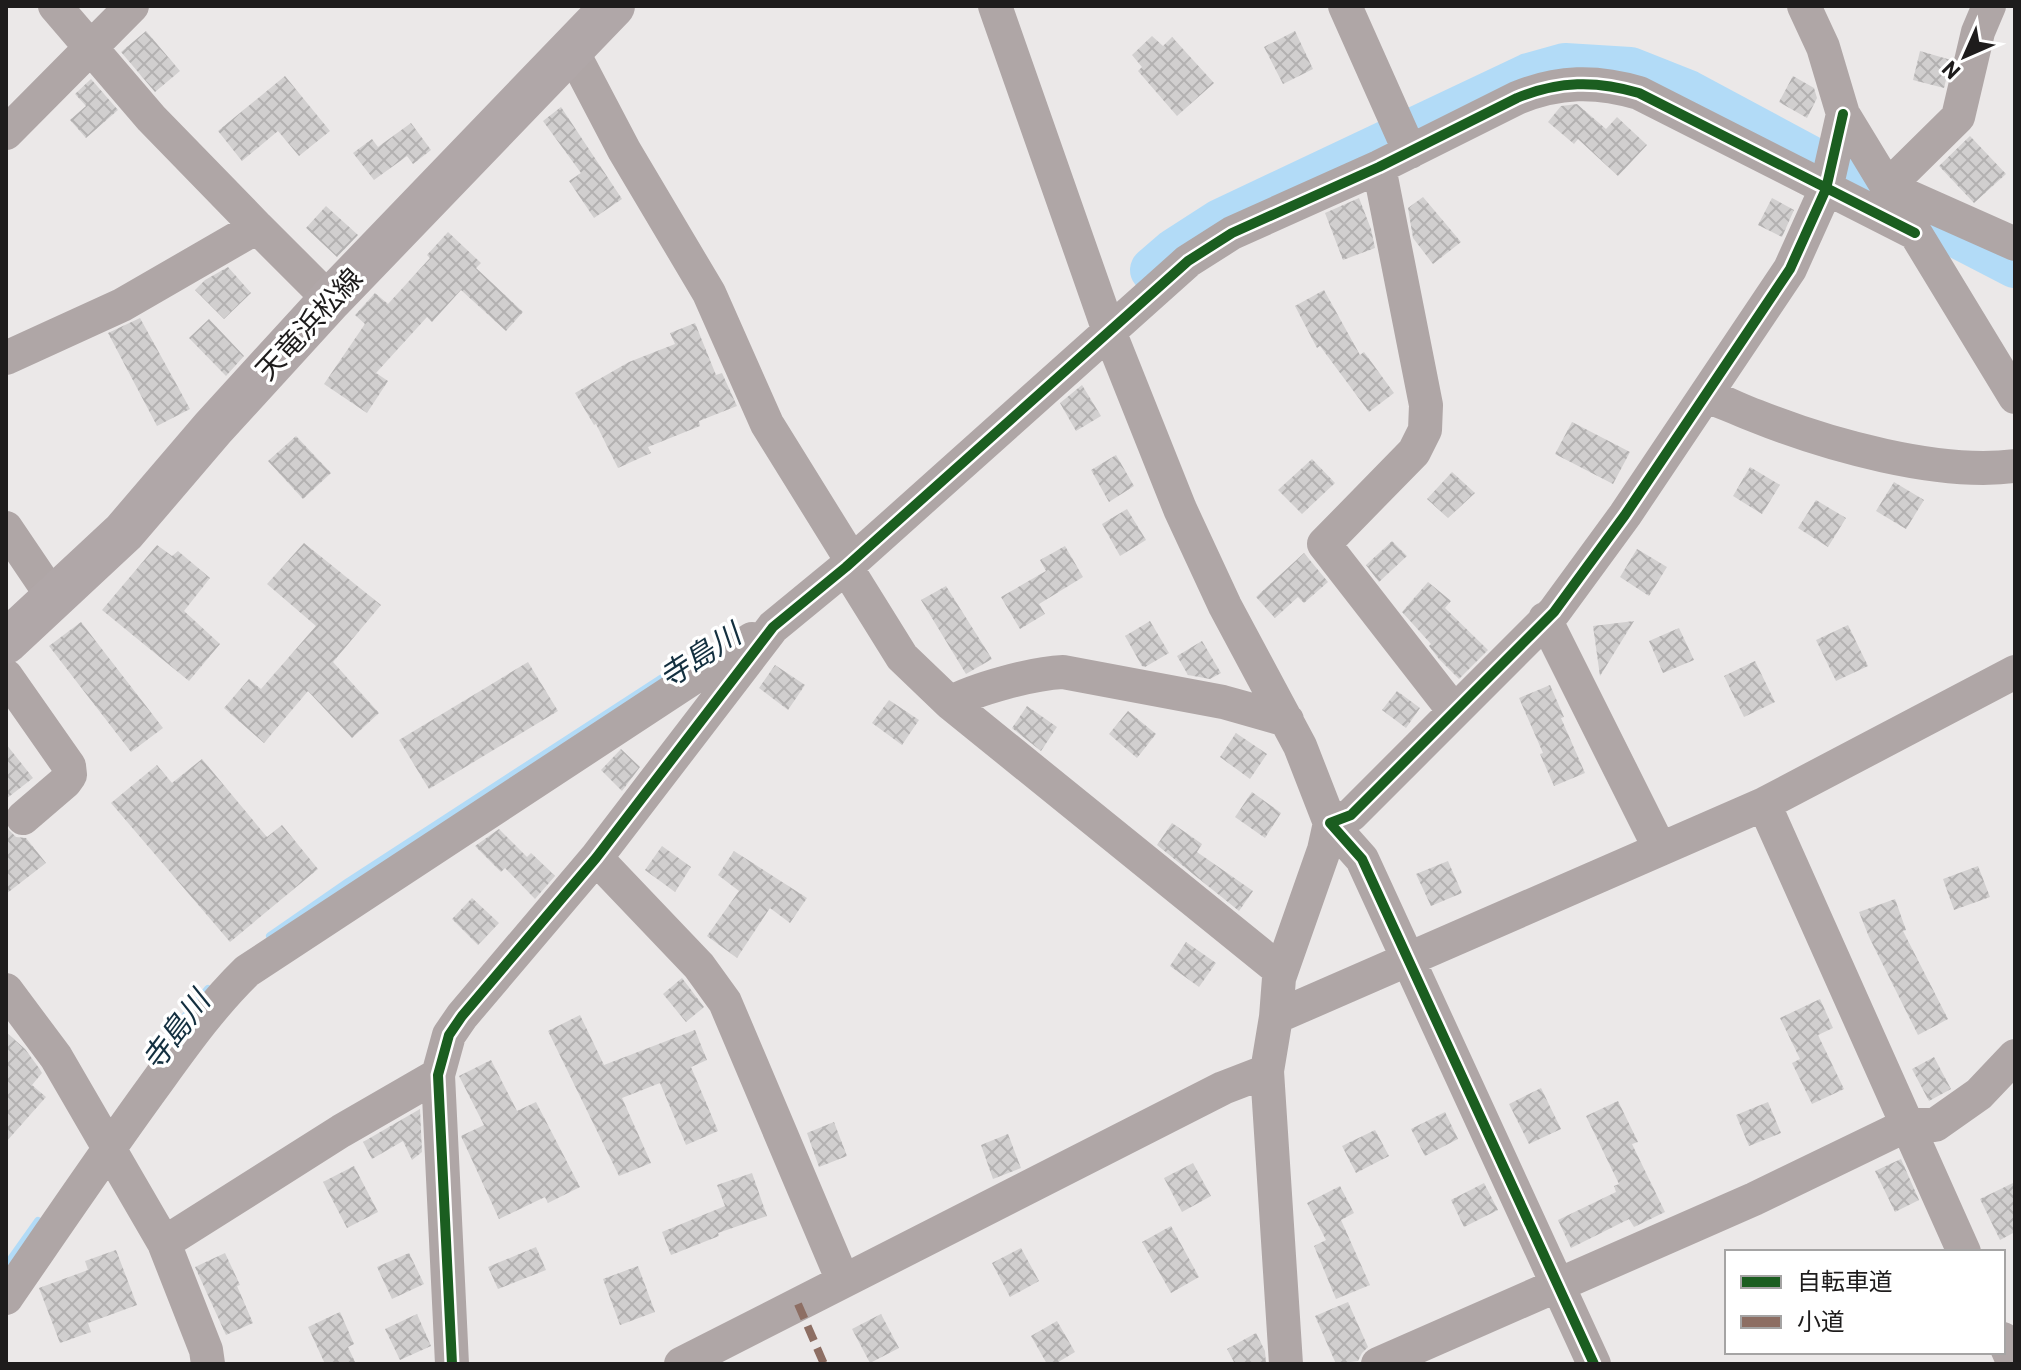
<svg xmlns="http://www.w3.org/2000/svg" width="2021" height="1370" font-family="Barlow,'Noto Sans JP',sans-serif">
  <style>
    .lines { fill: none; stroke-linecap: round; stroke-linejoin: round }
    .stream { stroke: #b2dbf7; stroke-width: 8 }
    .river { stroke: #b2dbf7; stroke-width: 46 }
    .building { fill: url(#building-cross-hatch) }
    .minor { stroke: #afa6a6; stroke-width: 34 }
    .major { stroke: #b0a7a8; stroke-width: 44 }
    .quiet { stroke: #8d6e63; stroke-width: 8; stroke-dasharray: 16 8; stroke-linecap: butt }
    .cycleway-casing { stroke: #fff; stroke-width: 15 }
    .cycleway { stroke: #1b5e20; stroke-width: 10 }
    .labels { text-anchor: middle; stroke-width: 7; stroke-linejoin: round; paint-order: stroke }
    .street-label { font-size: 28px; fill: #1e1c1c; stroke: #fff }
    .water-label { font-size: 30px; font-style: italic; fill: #132f3f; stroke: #fff }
  </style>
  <defs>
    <pattern id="building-cross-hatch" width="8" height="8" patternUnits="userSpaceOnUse" patternTransform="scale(2)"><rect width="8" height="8" fill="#d1cfcf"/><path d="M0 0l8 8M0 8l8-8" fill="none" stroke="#b3b1b1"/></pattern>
  </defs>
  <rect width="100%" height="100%" fill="#ebe8e8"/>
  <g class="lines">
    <!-- stream -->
    <path class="stream" d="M270,936L348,882L696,656
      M178,1025L208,989
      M6,1266L38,1221"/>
    <!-- river -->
    <path class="river" d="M1849,180L1880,196
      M1922,217L2015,265
      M1153,270L1175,251L1220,222L1529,76L1565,66L1630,70L1688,93L1809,158"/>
  </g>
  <!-- building -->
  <path class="building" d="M146,31L180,71L155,92L121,52Z
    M1295,31L1313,69L1283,84L1264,47Z
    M1152,36L1163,46L1172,37L1214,83L1177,116L1138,71L1142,67L1132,55Z
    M1920,51L1951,60L1944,88L1913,80Z
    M285,76L330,131L299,156L278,131L242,161L218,131Z
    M1793,76L1814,88L1817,98L1807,118L1779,102Z
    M91,79L118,110L86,138L70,120L86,106L75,94Z
    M1577,104L1606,129L1617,117L1647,145L1618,176L1578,139L1574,144L1548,122L1561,106Z
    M561,107L622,199L594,218L569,181L581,173L543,121Z
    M411,123L431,150L413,164L407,156L374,180L353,153L372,139L378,147Z
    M1970,136L2006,174L1974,203L1939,166Z
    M1423,197L1461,242L1433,264L1413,238L1408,208Z
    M1359,198L1371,229L1375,248L1343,260L1325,213Z
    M1772,198L1794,210L1782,237L1758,225Z
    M326,206L358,235L337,257L306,228Z
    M448,232L481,263L476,268L523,312L506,331L461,290L432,322L427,317L376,373L388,381L367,413L324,384L365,324L355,315L375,293L388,304L430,258L427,255Z
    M228,267L251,293L224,319L195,290L205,280Z
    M1324,290L1360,355L1364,352L1394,393L1369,412L1320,346L1317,348L1295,306Z
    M140,318L190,409L157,426L108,333Z
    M209,319L244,356L226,376L189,338Z
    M695,323L716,375L722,373L737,406L699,421L700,426L648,447L651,453L618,468L596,424L594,425L575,393L629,362L675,344L670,333Z
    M1082,385L1101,416L1076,431L1060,403Z
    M1572,422L1630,452L1613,484L1555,454Z
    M296,436L331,473L303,499L268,461Z
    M1116,455L1134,486L1109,502L1091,470Z
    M1312,459L1335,483L1302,514L1278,490Z
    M1750,467L1780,485L1762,514L1733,496Z
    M1452,472L1475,493L1448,518L1427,499Z
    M1894,482L1924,500L1906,529L1876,511Z
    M1816,500L1846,518L1828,547L1798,528Z
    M1127,509L1146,540L1120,556L1102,524Z
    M1392,541L1407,556L1379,582L1366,565Z
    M304,543L381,605L333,662L379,713L352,738L308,691L264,743L224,708L249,679L261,689L316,626L267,584Z
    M157,545L172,556L178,551L210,578L184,611L220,644L189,681L102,610Z
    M1065,546L1083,577L1039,604L1045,614L1020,629L1001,597L1046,571L1040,560Z
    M1637,549L1667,567L1649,596L1620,577Z
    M1304,553L1328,582L1304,603L1298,597L1275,618L1256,597Z
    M1428,582L1451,601L1445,608L1488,650L1459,679L1439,659L1429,646L1431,644L1402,612Z
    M946,586L992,659L966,674L921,600Z
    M1150,621L1169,653L1145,667L1142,666L1125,636Z
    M1634,621L1600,676L1593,626Z
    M81,622L163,728L131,752L49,646Z
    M1848,625L1868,666L1836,681L1816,640Z
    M1679,628L1694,660L1663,673L1649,641Z
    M1202,641L1221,673L1210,679L1188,675L1177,656Z
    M1755,661L1775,702L1744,717L1724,676Z
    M528,662L558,711L429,789L399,740Z
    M775,665L805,685L788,710L759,688Z
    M1550,685L1564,717L1561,718L1585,773L1554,786L1540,754L1543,753L1519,698Z
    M1397,691L1420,708L1406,728L1382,710Z
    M889,700L919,720L902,745L872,723Z
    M1027,706L1057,727L1041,751L1012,728Z
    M1128,711L1156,734L1137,758L1109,734Z
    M1236,733L1267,754L1250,779L1220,757Z
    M6,744L33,778L6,799Z
    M621,749L640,767L622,791L601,770Z
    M202,759L267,837L282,825L318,869L230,942L111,803L157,765L172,783Z
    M1252,792L1281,813L1265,838L1235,817Z
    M1172,823L1202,844L1197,852L1253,891L1239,911L1157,845Z
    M6,827L16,837L26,838L46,863L6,894Z
    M499,829L527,857L531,853L555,876L535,899L505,868L501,872L475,846Z
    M662,846L691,867L675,892L645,870Z
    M734,851L807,898L790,923L770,908L737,958L707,936L739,891L718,875Z
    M1448,861L1462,893L1431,906L1416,874Z
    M1978,866L1990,897L1954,910L1943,879Z
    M472,898L499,923L478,945L452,919Z
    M1895,899L1906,930L1903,931L1948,1019L1918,1035L1869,937L1859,912Z
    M1186,942L1216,963L1199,987L1170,966Z
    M682,978L704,1007L686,1022L663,994Z
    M1820,999L1833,1028L1818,1035L1844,1089L1812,1104L1792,1063L1800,1059L1780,1018Z
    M580,1015L604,1065L695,1030L707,1060L691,1067L718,1131L686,1145L660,1083L622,1098L651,1163L619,1176L548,1031Z
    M6,1032L25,1049L39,1068L42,1073L32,1085L46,1097L6,1142Z
    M1934,1057L1951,1089L1929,1101L1912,1069Z
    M491,1060L517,1111L536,1102L580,1187L548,1203L545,1197L499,1219L461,1136L484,1125L459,1076Z
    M1541,1088L1561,1129L1529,1144L1509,1104Z
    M1618,1101L1638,1142L1632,1144L1665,1212L1634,1227L1629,1219L1571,1248L1558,1220L1616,1192L1614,1186L1619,1184L1586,1116Z
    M1768,1102L1781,1133L1749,1146L1736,1115Z
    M420,1109L422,1152L412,1160L403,1141L372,1159L363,1142Z
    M1445,1112L1458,1139L1425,1156L1411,1129Z
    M834,1122L847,1156L819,1167L807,1133Z
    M1375,1130L1389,1156L1356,1173L1342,1146Z
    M1008,1134L1021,1168L993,1179L981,1145Z
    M1901,1159L1919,1200L1895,1212L1875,1171Z
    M1193,1163L1211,1196L1182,1212L1164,1178Z
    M354,1166L378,1212L347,1228L323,1182Z
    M752,1173L767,1216L718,1233L719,1236L671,1255L662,1232L725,1206L717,1185Z
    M2015,1182V1232L2000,1240L1980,1199Z
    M1484,1183L1498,1210L1464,1227L1451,1200Z
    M1340,1186L1354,1213L1341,1220L1370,1285L1336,1299L1314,1246L1326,1240L1307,1203Z
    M1171,1226L1199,1277L1171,1293L1142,1242Z
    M536,1247L546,1270L498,1289L488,1267Z
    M1021,1248L1039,1281L1010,1297L992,1263Z
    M116,1250L137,1305L88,1323L91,1332L60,1343L39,1288L88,1270L85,1261Z
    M225,1253L240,1285L237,1286L253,1323L226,1335L195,1267Z
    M409,1253L424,1284L392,1299L377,1267Z
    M638,1266L655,1312L620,1325L603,1279Z
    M1348,1302L1368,1347L1362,1353L1358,1361L1336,1364L1315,1316Z
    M340,1312L354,1344L348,1347L356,1364H325L308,1327Z
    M417,1314L431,1346L400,1360L385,1329Z
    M881,1314L899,1348L870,1363L852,1329Z
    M1057,1321L1075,1352L1055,1364H1047L1031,1336Z
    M1256,1333L1265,1351L1266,1364H1235L1227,1349Z"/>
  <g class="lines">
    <!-- minor -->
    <path class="minor" d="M55,6L151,118L257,227
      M995,6L1109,331L1180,509L1225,606L1300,746L1330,823L1324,850L1279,978L1276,1017L1267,1071L1286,1364
      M1345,6L1410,152
      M1804,6L1823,47L1843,114L2015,397
      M1989,6L1978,32L1958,117L1887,187L2015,244
      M571,49L624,150L709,293L767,424L852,561
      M6,133L132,6
      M1379,167L1426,405L1425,430L1414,452L1324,544L1454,711
      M6,358L122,305L257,227L330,300
      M1705,396C1723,401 1739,410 1756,416C1828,445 1939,476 2015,466
      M6,528L54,599
      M846,567L902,657L950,703C975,689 1034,673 1063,672L1223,702L1287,720
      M1545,619L1660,849
      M6,676L69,766L70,775L65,782L23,818
      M950,703L1281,971
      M1764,804L1964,1252
      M596,858L699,966L725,1002L843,1281
      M6,990L56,1057L164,1243L206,1350L208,1364
      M1276,1017L1764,804L2015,672
      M164,1243L341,1131L438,1075
      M6,1298C55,1227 103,1156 154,1086C183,1046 211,1006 247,971L752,639
      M2003,1339L2014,1364
      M452,1364L438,1075L449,1035L462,1016L596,858L773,627L846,567L1188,261L1232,233L1379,167L1517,98C1558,81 1596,80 1639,93L1915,233
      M681,1364L1223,1088L1267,1071
      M1378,1364L1754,1199L1907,1125H1935L1979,1094L2015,1056
      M1594,1364L1362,859L1330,823L1351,815L1554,612L1625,515L1790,269L1826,189L1843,114"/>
    <!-- major -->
    <path class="major" d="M6,642L124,532L213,428L330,300L613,6"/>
    <!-- quiet -->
    <path class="quiet" d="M798,1304L824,1364"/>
    <defs>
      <path id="cycleway" d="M452,1364L438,1075L449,1035L462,1016L596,858L773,627L846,567L1188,261L1232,233L1379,167L1517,98C1558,81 1596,80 1639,93L1915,233
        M1594,1364L1362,859L1330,823L1351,815L1554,612L1625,515L1790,269L1826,189L1843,114"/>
    </defs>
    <!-- cycleway casing -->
    <use href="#cycleway" class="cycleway-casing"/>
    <!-- cycleway -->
    <use href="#cycleway" class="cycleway"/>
  </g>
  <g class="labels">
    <!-- street labels -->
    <g class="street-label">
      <text transform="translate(309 324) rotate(-47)" y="10">天竜浜松線</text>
    </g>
    <!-- water labels -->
    <g class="water-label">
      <text transform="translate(700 656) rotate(-33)" y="10">寺島川</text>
      <text transform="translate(176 1031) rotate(-53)" y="10">寺島川</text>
    </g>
  </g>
  <!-- border -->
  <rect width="2021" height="1370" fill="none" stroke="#1e1c1c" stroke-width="16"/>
  <!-- legend -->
  <rect x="1725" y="1250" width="280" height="104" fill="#ffffff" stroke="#a5a4a4" stroke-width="2"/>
  <rect x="1741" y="1276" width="40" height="12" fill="#1b5e20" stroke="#a5a4a4" stroke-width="2"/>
  <text x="1797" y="1290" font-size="24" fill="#1e1c1c">自転車道</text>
  <rect x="1741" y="1316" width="40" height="12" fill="#8d6e63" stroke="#a5a4a4" stroke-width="2"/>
  <text x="1797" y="1330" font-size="24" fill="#1e1c1c">小道</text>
  <!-- north arrow -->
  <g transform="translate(1965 56) rotate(225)" stroke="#ffffff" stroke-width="6" paint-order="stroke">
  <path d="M0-6L14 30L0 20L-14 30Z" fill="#1e1c1c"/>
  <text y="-12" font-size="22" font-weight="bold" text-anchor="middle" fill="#1e1c1c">N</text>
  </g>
</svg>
